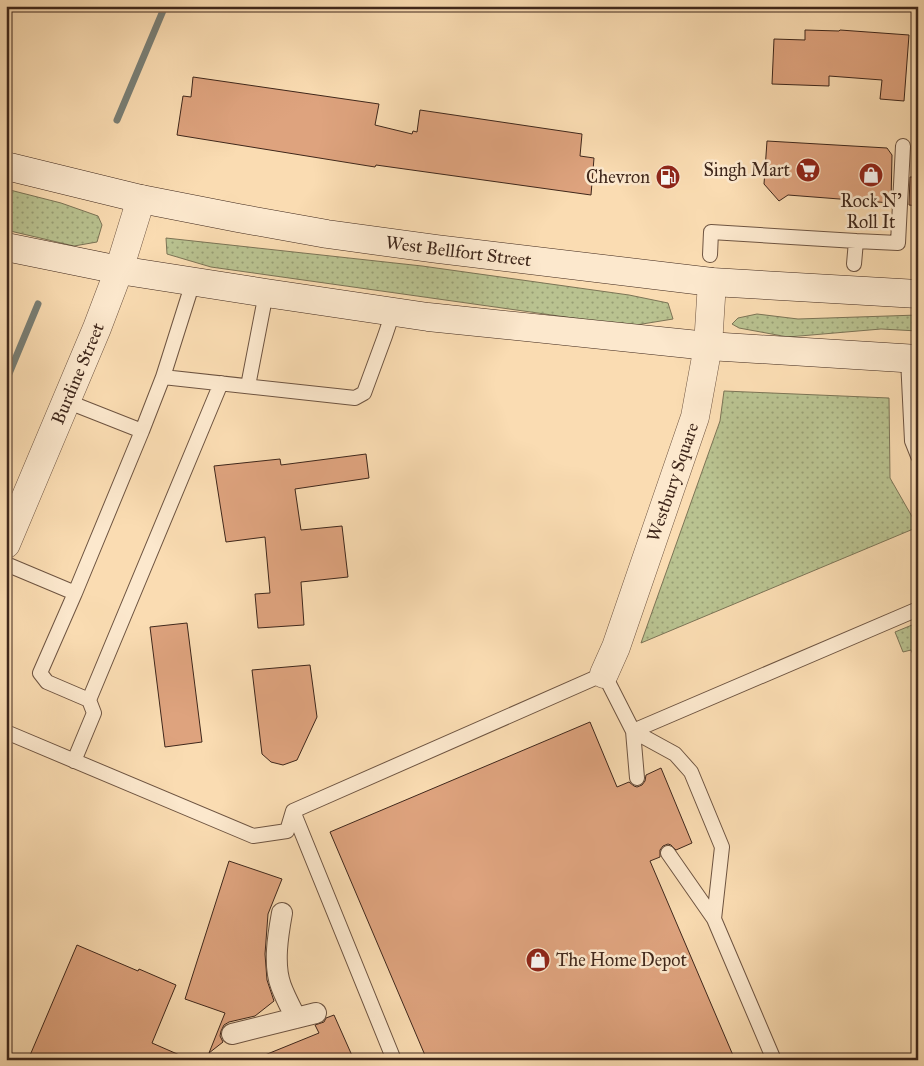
<svg xmlns="http://www.w3.org/2000/svg" width="924" height="1066" font-family="'IM FELL Great Primer',serif">
  <style>
    .grass { fill: url(#grass-dots); stroke: #7c7456 }
    .lines { fill: none; stroke-linecap: round; stroke-linejoin: round }
    .stream { stroke: #797f76; stroke-width: 7 }
    .building { fill: #dea37e; stroke: #3f271b }
    .service-casing { stroke: #6e5441; stroke-width: 16 }
    .pedestrian-casing { stroke: #6e5441; stroke-width: 22 }
    .minor-casing { stroke: #6e5441; stroke-width: 29 }
    .secondary-casing { stroke: #3f271b; stroke-width: 29 }
    .service { stroke: #fce8cd; stroke-width: 14 }
    .pedestrian { stroke: #fce8cd; stroke-width: 20 }
    .minor { stroke: #fce8cd; stroke-width: 28 }
    .secondary { stroke: #fce8cd; stroke-width: 28 }
    .labels { text-anchor: middle; stroke-width: 5; stroke-linejoin: round; paint-order: stroke }
    .poi-label { font-size: 18px; fill: #3f271b; stroke: #fce8cd; text-anchor: end }
    .street-label { font-size: 18px; fill: #3f271b; stroke: #fce8cd }
  </style>
  <defs>
    <pattern id="grass-dots" width="8" height="8" patternUnits="userSpaceOnUse" patternTransform="scale(1.25)"><rect width="8" height="8" fill="#b9c290"/><path d="M2 2h.1M6 6h.1" fill="none" stroke="#989e75" stroke-width="1.8" stroke-linecap="round"/></pattern>
  </defs>
  <rect width="100%" height="100%" fill="#fadcb2"/>
  <filter id="stains"><feTurbulence type="fractalNoise" baseFrequency=".004" numOctaves="4"/><feColorMatrix values="0 0 0 0 .2 0 0 0 0 .09 0 0 0 0 .02 0 0 0 .5 -.17"/></filter>
  <radialGradient id="worn" r=".72"><stop offset=".6" stop-color="#630" stop-opacity="0"/><stop offset="1" stop-color="#630" stop-opacity=".3"/></radialGradient>
  <!-- grass -->
  <path class="grass" d="M6,189L61,203L98,216L102,225L97,242L74,246L6,230Z
    M166,238L422,266L629,295L668,303L673,319L630,326L211,267L167,254Z
    M757,314L798,319L918,315V331L881,329L788,337L739,328L732,324L738,318Z
    M724,391L889,398L890,478L918,527L641,643L720,421Z
    M912,625L918,629V667L911,650L903,652L895,632Z"/>
  <g class="lines">
    <!-- stream -->
    <path class="stream" d="M117,120L165,6
      M6,381L38,304"/>
  </g>
  <!-- building -->
  <path class="building" d="M805,30L839,31L840,30L909,35L904,101L880,99L882,80L829,76V86L772,84L774,39L805,40Z
    M193,77L379,104L375,125L412,134L413,131L417,132L420,110L582,134L580,156L594,158L591,195L376,165L375,167L177,135L183,96L191,97Z
    M767,141L887,148L892,155L891,203L788,195L779,201L764,184Z
    M910,177H918V206L909,205Z
    M366,454L369,478L295,489L301,530L342,526L348,577L301,582L304,625L258,628L255,594L270,593L265,537L226,542L214,466L280,459L281,465Z
    M187,623L202,742L165,747L150,627Z
    M310,665L317,717L297,760L283,765L271,762L262,754L252,670Z
    M590,722L617,787L629,782L634,786L637,787L642,785L645,781L646,775L661,768L692,843L676,850L671,845L668,844L663,846L660,850V857L650,861L735,1060H427L330,832Z
    M229,861L282,879L268,914L265,954L267,980L274,1001L255,1016L229,1022L224,1025L221,1031L220,1036L223,1042L209,1053L225,1013L185,999Z
    M77,945L138,971L139,969L176,985L152,1043L191,1060H28Z
    M334,1015L354,1060H255V1059L319,1033L315,1025L324,1022L326,1018Z"/>
  <g class="lines">
    <defs>
      <path id="service" d="M856,241L898,243L903,146
        M710,255L711,232L856,241L854,264
        M908,359L912,441L918,456
        M163,377L193,282
        M248,386L266,293
        M66,401L142,431L163,377L355,398L364,393L385,336L393,312
        M6,564L75,593L142,431
        M89,700L221,383
        M633,731L918,609
        M633,731L675,754L691,772L722,847L714,919
        M6,732L253,836L287,831L293,811L604,674L633,731L637,778
        M74,761L94,713L89,700L47,682L40,673L75,593
        M293,811L394,1060
        M668,853L714,919L774,1060"/>
      <path id="pedestrian" d="M282,913C278,935 273,965 281,986C285,997 291,1008 296,1018
        M232,1034L316,1013"/>
      <g id="minor">
        <path id="s1" d="M6,544L97,328L119,270L141,199"/>
        <path id="s2" d="M604,674L616,647L695,417L708,346L712,282"/>
      </g>
      <g id="secondary">
        <path id="s3" d="M6,166L141,199L238,218L327,234L437,249L712,282L918,294"/>
        <path d="M6,247L119,270L266,293L428,317L708,346L918,359"/>
      </g>
    </defs>
    <!-- service casing -->
    <use href="#service" class="service-casing"/>
    <!-- pedestrian casing -->
    <use href="#pedestrian" class="pedestrian-casing"/>
    <!-- minor casing -->
    <use href="#minor" class="minor-casing"/>
    <!-- secondary casing -->
    <use href="#secondary" class="secondary-casing"/>
    <!-- service -->
    <use href="#service" class="service"/>
    <!-- pedestrian -->
    <use href="#pedestrian" class="pedestrian"/>
    <!-- minor -->
    <use href="#minor" class="minor"/>
    <!-- secondary -->
    <use href="#secondary" class="secondary"/>
  </g>
  <!-- icons -->
  <defs>
    <symbol id="supermarket-disc" viewBox="-11 -11 22 22"><circle r="9.5" fill="#8f2418" stroke="#fce8cd"/><path d="M-6-5.5h2.5l.6 2H6L4.5 2H-2.5L-4.4-4H-6ZM-1.5 3.2a1.3 1.3 0 1 0 .1 0ZM3 3.2a1.3 1.3 0 1 0 .1 0Z" fill="#fff"/></symbol>
    <symbol id="shop-disc" viewBox="-11 -11 22 22"><circle r="9.5" fill="#8f2418" stroke="#fce8cd"/><path d="M-5-2.5h2.3a2.7 3.5 0 0 1 5.4 0H5L5.5 6h-11ZM-1.5-2.5h3a1.5 2.3 0 0 0-3 0Z" fill="#fff"/></symbol>
    <symbol id="fuel-disc" viewBox="-11 -11 22 22"><circle r="9.5" fill="#8f2418" stroke="#fce8cd"/><path d="M-5.5-6h7V0h2V4h1.3V-2.5L3-4.5l.8-.8L6-3V5H2.5V1h-1V6h-7ZM-4.2-4.7v3.2H.2V-4.7Z" fill="#fff"/></symbol>
  </defs>
  <g fill-rule="evenodd">
    <use href="#supermarket-disc" x="794" y="156" width="28" height="28"/>
    <use href="#shop-disc" x="857" y="161" width="28" height="28"/>
    <use href="#fuel-disc" x="654" y="163" width="28" height="28"/>
    <use href="#shop-disc" x="524" y="946" width="28" height="28"/>
  </g>
  <g class="labels">
    <!-- poi labels -->
    <g class="poi-label">
      <text x="790" y="176">Singh Mart</text>
      <text x="650" y="183">Chevron</text>
      <text x="871" y="207" text-anchor="middle">Rock N'<tspan x="871" dy="21">Roll It</tspan></text>
      <text x="556" y="966" text-anchor="start">The Home Depot</text>
    </g>
    <!-- street labels -->
    <g class="street-label">
      <text dy="6" stroke="none"><textPath href="#s3" startOffset="461">West Bellfort Street</textPath></text>
      <text dy="6" stroke="none"><textPath href="#s1" startOffset="185">Burdine Street</textPath></text>
      <text dy="6" stroke="none"><textPath href="#s2" startOffset="204">Westbury Square</textPath></text>
    </g>
  </g>
  <!-- margin -->
  <rect width="924" height="1066" fill="none" stroke="#fadcb2" stroke-width="25"/>
  <rect x="8" y="8" width="909" height="1051" fill="none" stroke="#3f271b" stroke-width="2.5"/>
  <rect x="12" y="12" width="899" height="1041" fill="none" stroke="#3f271b"/>
  <rect width="100%" height="100%" filter="url(#stains)"/>
  <rect width="100%" height="100%" fill="url(#worn)"/>
</svg>
